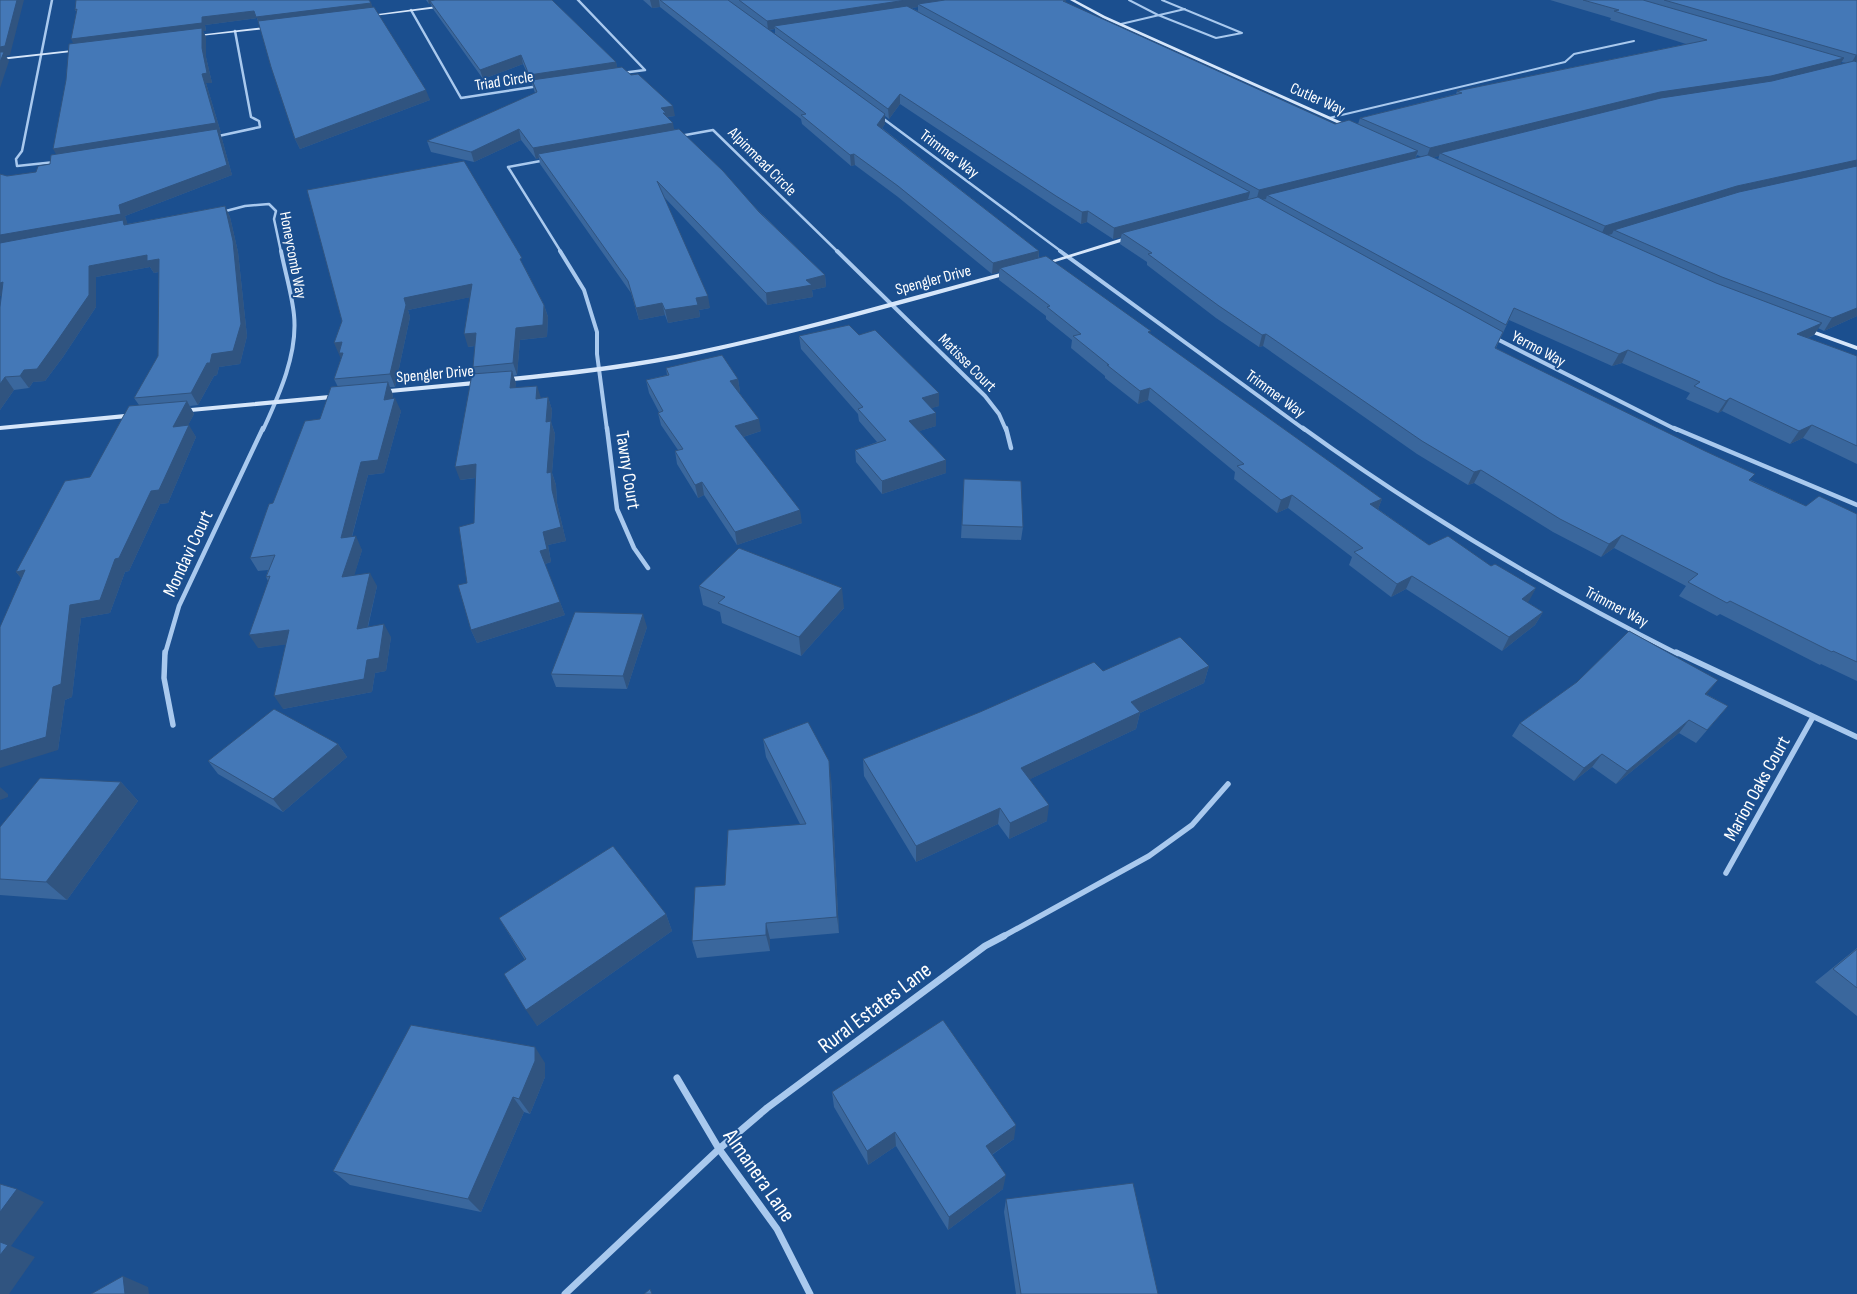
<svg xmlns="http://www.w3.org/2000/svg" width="1857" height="1294" font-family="'Sofia Sans Condensed',sans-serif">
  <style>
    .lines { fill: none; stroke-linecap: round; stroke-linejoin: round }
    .lane { stroke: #a9c9ee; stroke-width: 2 }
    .street-far4 { stroke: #a9c9ee; stroke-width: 2.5 }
    .street-far3 { stroke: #a9c9ee; stroke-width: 4 }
    .street-far2 { stroke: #a9c9ee; stroke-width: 4.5 }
    .street-far1 { stroke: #a9c9ee; stroke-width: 5.5 }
    .street { stroke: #a9c9ee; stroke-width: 7 }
    .secondary { fill: #d6e6fa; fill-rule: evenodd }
    .wall { fill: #3a679d; fill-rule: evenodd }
    .shaded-wall { fill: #305480 }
    .building { fill: #4478b7; stroke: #305480 }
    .labels { text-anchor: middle; stroke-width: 4; stroke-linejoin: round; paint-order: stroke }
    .far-street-label { font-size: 16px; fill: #fff; stroke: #1b4f8f }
    .street-label { font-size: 19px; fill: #fff; stroke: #1b4f8f }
    .near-street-label { font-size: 22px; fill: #fff; stroke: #1b4f8f }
  </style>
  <rect width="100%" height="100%" fill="#1b4f8f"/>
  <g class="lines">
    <!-- lane -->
    <path class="lane" d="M1129,0L1158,15L1216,38L1242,33L1162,0
      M1121,24L1185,9
      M1329,118L1565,62L1574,54L1634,41"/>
    <!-- street-far4 -->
    <path class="street-far4" d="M52,0L22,151L16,159L17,166L55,162
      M578,0L645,70L622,73
      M411,10L461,98L539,86
      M881,117L1062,252
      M680,136L713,130L838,252
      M214,137L260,127L259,121L251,117L235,31
      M546,160L508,167L561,252
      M222,212L245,206L269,204L276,211L274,219L281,252"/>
    <!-- street-far3 -->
    <path class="street-far3" d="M560,251L584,290L597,332V354L607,430
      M837,251L985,396L999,414L1006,430
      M1060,251L1305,430
      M1495,338L1677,430
      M263,430C279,395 298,354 294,315C292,294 285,272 281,251"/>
    <!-- street-far2 -->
    <path class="street-far2" d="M607,428L617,509L634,548L648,568
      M1006,428L1011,448
      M1303,428C1422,514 1547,588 1678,654
      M1674,428L1857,505
      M165,654L179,606L263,428"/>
    <!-- street-far1 -->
    <path class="street-far1" d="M165,652L164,678L173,725
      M1676,652L1857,737
      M1726,873L1813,717
      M1002,937L1149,856L1192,825L1228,784"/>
    <!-- street -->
    <path class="street" d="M677,1078L719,1149L777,1229L810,1294
      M565,1294L719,1149L767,1108L985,946L1004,936"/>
    <!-- secondary -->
    <path class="secondary" d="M1070,0H1075L1105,16L1353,127L1348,128L1103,18Z
      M445,5L446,7L365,17L363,16Z
      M274,26L275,28L191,37L189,36Z
      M82,49L80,51L0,60V58Z
      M1132,235L1135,237L1134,238L1045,265L1040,264Z
      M1012,270L1014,271V273C902,304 791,336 677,359C619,370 560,377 501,382L497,380L501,378C568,371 634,364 700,350C805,328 908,297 1012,270Z
      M1804,327L1857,346V350L1802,330V328Z
      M484,380H487V384L379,394L375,392L379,390Z
      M340,394L344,396L343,398L180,413L176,411L180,409Z
      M135,413H138V417L0,430V426Z"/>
  </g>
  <!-- wall -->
  <path class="wall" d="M426,0H552L616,62L617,68L675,116L667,117L674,129L825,275L826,287L812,290L813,297L767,305L664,197L710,308L699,310L700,317L668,323L665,315L639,320L631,293L540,164L539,158L536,159L521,140L474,162L431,152L427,141L535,93L532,84L523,64L483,79L433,9L431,4H429Z
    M643,0H1064L1066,1L1065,3L1335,124H1358L1360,118L1456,94L1457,91L1686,44L1610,20L1611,18L1550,0H1857V316L1824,331L1818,328L1814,335L1808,338L1857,356V464L1803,438L1790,444L1722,411L1718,413L1686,399L1690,393L1622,363L1612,366L1509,320L1496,348L1751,480L1806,506L1857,514V681L1821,664L1820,665L1720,614L1717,616L1679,596L1686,586L1614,548L1601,557L1553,532L1474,483L1468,485L1417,454L1263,346L1259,347L1216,318L1147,265V262L1120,244L1121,237L1113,239L1087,222L1081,224L1055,207L900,104L889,119L885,116V124L882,128L1039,251V258L1150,334L1382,499L1378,509L1429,545L1491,566L1536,588L1527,602L1543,612L1535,625L1502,651L1406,589L1391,597L1349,565L1352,557L1288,508L1277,513L1234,479L1235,472L1148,400L1138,404L1105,378V376L1071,348L1072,340L1046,319V316L999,280V272L992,274L898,197L855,165L851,166L802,124L801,119L660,7L652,8ZM918,7V11L911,8ZM775,29V34L769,30ZM1841,62L1846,63L1840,65ZM1417,155L1422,157L1415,159ZM1439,156L1438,160L1433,157Z
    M371,3L372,7L430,100L300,149L295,139L257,18L205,25L206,31H203L206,37V57L212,83H206L221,133H220L222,139L232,175L125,216L127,224L225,206L230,217L238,252L247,336L240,364L219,367L217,375L214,376L198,405L190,406L194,414L188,425L196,437L168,503L160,504L129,571L125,572L110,613L81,618L72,697L65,700L58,750L22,579L16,572L90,477L139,405L134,398L158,356L159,272L154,273L150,267L96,277V307L63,357L45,381L33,382L29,388L14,390L0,410L1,296H0V174L7,176L36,172L50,164L56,154L73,43L77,13L75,10Z
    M525,268L544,305L548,317L547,337L520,340L517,375L513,376L516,383L515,388L541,398L548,397L552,410L551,422L555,434L552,473L556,485L557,503L566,541L548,545L551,562L545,564L565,615L477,643L471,630L467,583L474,523L476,478L460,480L476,374L473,367L475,346L468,347L470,297L408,310L410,317L395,387H390L393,395L392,399L401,411L384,473L368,475L352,537L362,550L354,575L377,586L368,627L391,637L386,671L375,673L372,692L283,709L286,644L258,648L268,581L266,577L268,570L258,571L250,558L273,503L338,387L334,379L341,359L342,321Z
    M859,335L939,406L931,408L936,426L919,431L946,460V473L882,494L856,462L855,450L877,442L859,421L858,414L801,349L799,336Z
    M666,368L738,379L740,392H739L761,431L743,437L802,523L737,545L704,495L698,498L677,464L675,451L678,450L661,425L658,413L659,412L649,393L646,380L667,375Z
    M964,479L1023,527L1021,540L961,538Z
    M699,586L844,608L801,656L722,623L720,612L703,605Z
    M647,627L627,689L556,687L551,674Z
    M1209,666L1204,683L1140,713L1136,729L1030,779L1047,821L1009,839L998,824L916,862L864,776L863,759L1103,671Z
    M1706,694L1728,706L1696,743L1679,733L1616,784L1592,767L1574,781L1512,736L1520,723Z
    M763,739L831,778L839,933L770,939V951L697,958L692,941L725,885L800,824L766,757Z
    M338,744L347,757L283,812L218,774L208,761Z
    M121,782L138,801L67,900L0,895V827Z
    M666,914L672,931L537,1026L525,960L499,918Z
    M1857,948V1016L1815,982Z
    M545,1063V1077L530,1114L524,1112L481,1212L350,1185L333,1171Z
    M832,1092L1014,1139L992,1155L1003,1189L948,1230L896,1146L868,1165L834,1107Z
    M1006,1199L1158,1294H1016L1004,1212Z"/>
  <!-- shaded-wall -->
  <path class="shaded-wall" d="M17,0H24L10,55L6,56L9,61L0,88V47Z
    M428,0H476L430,1L431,4H429Z
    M650,0H659L660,7L652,8Z
    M906,0H960L918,4V7L778,28L774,26L775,29L768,30L767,21Z
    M371,3L374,11L260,25L257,18L205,25L206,31H203L206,37V57L212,83H206L221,133H220L222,139L232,175L125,216L128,225L0,248V235L59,159L53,149L75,47L71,39L202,17L254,11Z
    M521,55L523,64L483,79L480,70Z
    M1856,55H1857V64L1850,65Z
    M1844,58L1838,68L1440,153L1439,156L1426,159L1430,148L1660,92Z
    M616,62L618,71L532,80V84L529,75Z
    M426,90L430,100L300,149L295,139Z
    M900,94V104L889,119L888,109Z
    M673,106L675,116L666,117L667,123L661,108Z
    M885,114V124L877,135V125Z
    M673,123L675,134L538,154L539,158L536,159L533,148Z
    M519,129L521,140L474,162L471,152Z
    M1418,151L1414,161L1267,195L1266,199L1256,201L1259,190Z
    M854,154L855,165L851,166L850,155Z
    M1857,160V170L1614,230L1612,234L1600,237L1605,226L1737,186Z
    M1250,192L1247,203L1122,233L1121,237L1113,239L1114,228Z
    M225,206L230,217L238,252L247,336L240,364L219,367L217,375L214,376L198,405L191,393L207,363Z
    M1088,211L1087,222L1081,224L1082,212Z
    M1039,251L1038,262L1000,268L999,272L992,274L993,263Z
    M147,255L159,259L166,270L154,273L150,267L96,277V307L63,357L45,381L33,382L29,388L20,376L89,266Z
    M825,275L826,287L812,290L813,297L767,305L766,293L806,280Z
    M3,282L11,294L0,296V283Z
    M472,284L476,296L408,310L410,317L395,387L390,374L404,298Z
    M708,296L710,308L699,310L700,317L668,323L665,310L696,298Z
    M662,303L665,315L639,320L636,308Z
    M544,305L548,317L547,337L520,340L517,375L513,363L516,328Z
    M1857,308V316L1824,331L1832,318Z
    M1822,323L1814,335L1789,346L1797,334Z
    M476,333L480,345L468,347L464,334Z
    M1266,334L1263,346L1259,347L1262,335Z
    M342,342L344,366L334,343Z
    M1628,350L1622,363L1612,366L1619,354Z
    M512,371L516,383L514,401L510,388Z
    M5,377L14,390L0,410V384Z
    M738,379L740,392L732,393L730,381Z
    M388,382L393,395L389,412L384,400Z
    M537,386L541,398L536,399Z
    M1150,388L1148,400L1138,404L1140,391Z
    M939,393V406L922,411V398Z
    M548,397L552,410L551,422L555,434L552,473L556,485L557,503L566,541L548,545L551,562L545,564L540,551L543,532L547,473L546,422Z
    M395,398L401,411L384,473L368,475L348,551L341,538L361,462Z
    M1730,398L1722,411L1718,413L1726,401Z
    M187,401L194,414L181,439L173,427Z
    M936,413V426L910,434L909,421Z
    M759,419L761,431L737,439L735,426Z
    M189,425L196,437L168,503L160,504L129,571L125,572L110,613L81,618L72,697L65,700L58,750L0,768V751L53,687L70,605L115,559L151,491Z
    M1812,425L1803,438L1790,444L1799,431Z
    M946,460V473L882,494V481Z
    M476,464L481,477L460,480L455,467Z
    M1481,470L1474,483L1468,485L1474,472Z
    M702,482L704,495L698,498L695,485Z
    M1292,495L1288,508L1277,513L1281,500Z
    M1382,499L1377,512L1370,504Z
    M800,510L802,523L737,545L735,532Z
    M1622,535L1614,548L1601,557L1609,544Z
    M356,536L362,550L350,590L342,577Z
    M25,570L27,585L16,572Z
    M370,573L377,586L364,642L357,629Z
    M1412,576L1406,589L1391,597L1397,584Z
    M842,588L844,608L801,656L799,637Z
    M1536,588L1529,601L1514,612L1522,599Z
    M560,602L565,615L477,643L471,630Z
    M1543,612L1535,625L1502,651L1509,637Z
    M643,614L647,627L627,689L623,676Z
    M384,624L391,637L386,671L375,673L372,692L283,709L274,696L367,660Z
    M289,630L298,643L258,648L249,635Z
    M1209,666L1204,683L1140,713L1136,729L1020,784L1021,768L1131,702Z
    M1718,680L1708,693L1694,707L1705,694Z
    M1689,720L1679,733L1616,784L1627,771Z
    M338,744L347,757L283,812L273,799Z
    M1602,754L1592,767L1574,781L1584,768Z
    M829,761L831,778L839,933L837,917Z
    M121,782L138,801L67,900L46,882Z
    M0,787L8,794V797L0,800Z
    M1049,805L1047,821L1009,839L1010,823Z
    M1000,808L998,824L916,862V846Z
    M666,914L672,931L537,1026L526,1010Z
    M766,923L770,939V951L766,935Z
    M535,1047L545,1063V1077L530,1114L519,1099Z
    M513,1097L524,1112L481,1212L468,1199Z
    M1016,1125L1014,1139L984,1160L986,1146Z
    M895,1132L896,1146L868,1165L867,1151Z
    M1006,1175L1003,1189L948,1230L949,1217Z
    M17,1189L44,1202L11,1246L35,1257L9,1294H0V1212Z
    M123,1276L148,1287L149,1294H125Z"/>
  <!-- building -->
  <path class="building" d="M0,0H17L5,46L0,47Z
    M76,0H369L371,3L256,17L254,11L202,17V23L71,39L77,9L75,10Z
    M435,0H552L616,62L529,75L521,55L480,70L430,1Z
    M660,0H728L885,114L877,125L1039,251L993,263L898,186L854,154L850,155L801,115L806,114Z
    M739,0H906L767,21Z
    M945,0H1064L1066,1H1063L1335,124L1349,120L1418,151L1259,190L918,4Z
    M1583,0H1643L1844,58L1771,76L1660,92L1430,148L1360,118L1462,93L1457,91L1707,40L1614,11L1619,10Z
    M1664,0H1857V55H1856Z
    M907,6L1250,192L1114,228L1088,211L1082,212L1056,196L900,94L888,109L774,26Z
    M374,7L426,90L295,139L271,67L258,21Z
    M202,28V48L207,73L202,74L216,123L53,149L66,80L69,44Z
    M0,52H4L0,62Z
    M1854,61L1857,62V160L1737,186L1605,226L1440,153L1661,98L1772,81Z
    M622,67L631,75L638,74L673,106L661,108L666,113H663L673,123L533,148L519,129L471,152L427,141L537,92L532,80Z
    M217,129L227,165L119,205L121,214L0,235V174L7,176L36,172L38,166L50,164L51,155Z
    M679,129L723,171L759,212L825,275L806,280L812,285L766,293L657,181L708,296L696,298L698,305L665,310L662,303L636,308L628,281L538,154Z
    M1428,155L1716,283L1822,323L1797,334L1857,356V446L1812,425L1799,431L1730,398L1726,401L1694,386L1700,382L1628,350L1619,354L1514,308L1506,325L1267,195Z
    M464,161L522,258L520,259L544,305L543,325L516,328L513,363L473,367L476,333L464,334L472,284L404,298L406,305L390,374L334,379L343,353H339L342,342L334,343L342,321L307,190Z
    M1857,166V308L1832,318L1722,277L1614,230L1739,192Z
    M1258,197L1503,332L1495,348L1705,451L1755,474L1749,480L1806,506L1819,496L1857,514V662L1833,651L1832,652L1730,601L1727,603L1688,582L1698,574L1622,535L1609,544L1560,519L1481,470L1474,472L1422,441L1266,334L1262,335L1219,306L1148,254L1152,253L1122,233Z
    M225,206L233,241L241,324L233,351L212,354L210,363H207L191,393L134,398L158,356L159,259L147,261V255L89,266V295L55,344L37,369L24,370L20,376L5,377L0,384V307L3,282L0,283V243L123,220L124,225Z
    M1046,256L1151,331L1148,332L1382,499L1370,504L1429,545L1448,536L1491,566L1495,564L1536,588L1522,599L1543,612L1509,637L1412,576L1397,584L1354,552L1363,548L1292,495L1281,500L1237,466L1244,464L1150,388L1140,391L1107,365H1109L1073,336L1081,334L1047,307L1050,306L1000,268Z
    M849,325L859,335L875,330L939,393L922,398L936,413L909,421L946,460L882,481L855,450L886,440L858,409L863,407L799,336Z
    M722,355L738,379L730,381L759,419L735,426L800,510L735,532L702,482L695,485L675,451L683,449L658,413L663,411L646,380L669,375L666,368Z
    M512,371L510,388L537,386L536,399L548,397L546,422L551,421L547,473L551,472L552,490L561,527L543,532L547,549L540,551L560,602L471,630L458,585L467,583L459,527L474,523L476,464L455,467L472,374Z
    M388,382L384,400L395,398L378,460L361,462L341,538L356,536L342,577L370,573L357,629L384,624L379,658L367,660L364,679L274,696L289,630L249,635L270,576L266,577L275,555L250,558L269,504L273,503L305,421L320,419L331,387Z
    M187,401L173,427L189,425L159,490L151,491L119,558L115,559L100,600L70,605L61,684L53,687L46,737L0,751V627L25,570L16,572L65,481L90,477L129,406Z
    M964,479L1021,481L1023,527L962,525Z
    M739,548L842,588L799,637L718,603L725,597L699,586Z
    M575,612L643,614L623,676L551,674Z
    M1629,631L1718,680L1705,694L1728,706L1707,730L1689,720L1627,771L1602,754L1584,768L1520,723L1577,682Z
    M1180,637L1209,666L1131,702L1140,712L1021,768L1049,805L1010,823L1000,808L916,846L863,759L980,712L1094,662L1103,671Z
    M274,709L338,744L273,799L208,761Z
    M808,722L829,761L837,917L766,923V935L692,941L695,887L725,885L728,830L806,824L763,739Z
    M40,778L121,782L46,882L0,879V827Z
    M613,846L666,914L526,1010L504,974L526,959L499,918Z
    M1857,949V988L1833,969Z
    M943,1020L1016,1125L986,1146L1006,1175L949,1217L895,1132L867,1151L832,1092Z
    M411,1025L535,1047V1061L519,1099L513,1097L468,1199L333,1171Z
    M1133,1183L1158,1294H1021L1006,1199Z
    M0,1184L17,1189L0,1212Z
    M0,1242L8,1245L0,1255Z
    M123,1276L125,1294H91Z
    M650,1289L652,1294H644Z"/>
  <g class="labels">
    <!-- far-street labels -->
    <g class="far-street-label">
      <text transform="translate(504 80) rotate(-9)" y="6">Triad Circle</text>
      <text transform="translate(1318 98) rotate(24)" y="6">Cutler Way</text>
      <text transform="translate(950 153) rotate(37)" y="6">Trimmer Way</text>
      <text transform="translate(763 161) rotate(45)" y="6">Alpinmead Circle</text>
      <text transform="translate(294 255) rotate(79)" y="6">Honeycomb Way</text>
      <text transform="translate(933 279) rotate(-15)" y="6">Spengler Drive</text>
      <text transform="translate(1539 348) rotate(28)" y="6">Yermo Way</text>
      <text transform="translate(968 362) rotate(45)" y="6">Matisse Court</text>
      <text transform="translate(435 373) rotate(-5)" y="6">Spengler Drive</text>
      <text transform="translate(1276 393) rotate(36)" y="6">Trimmer Way</text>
      <text transform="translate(1617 606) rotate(28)" y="6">Trimmer Way</text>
    </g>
    <!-- street labels -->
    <g class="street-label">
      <text transform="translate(629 470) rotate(81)" y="7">Tawny Court</text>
      <text transform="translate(187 553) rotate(-65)" y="7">Mondavi Court</text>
      <text transform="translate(1756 788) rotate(-61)" y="7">Marion Oaks Court</text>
    </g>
    <!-- near-street labels -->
    <g class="near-street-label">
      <text transform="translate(874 1007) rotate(-37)" y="8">Rural Estates Lane</text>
      <text transform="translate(760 1175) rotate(55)" y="8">Almanera Lane</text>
    </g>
  </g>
</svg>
